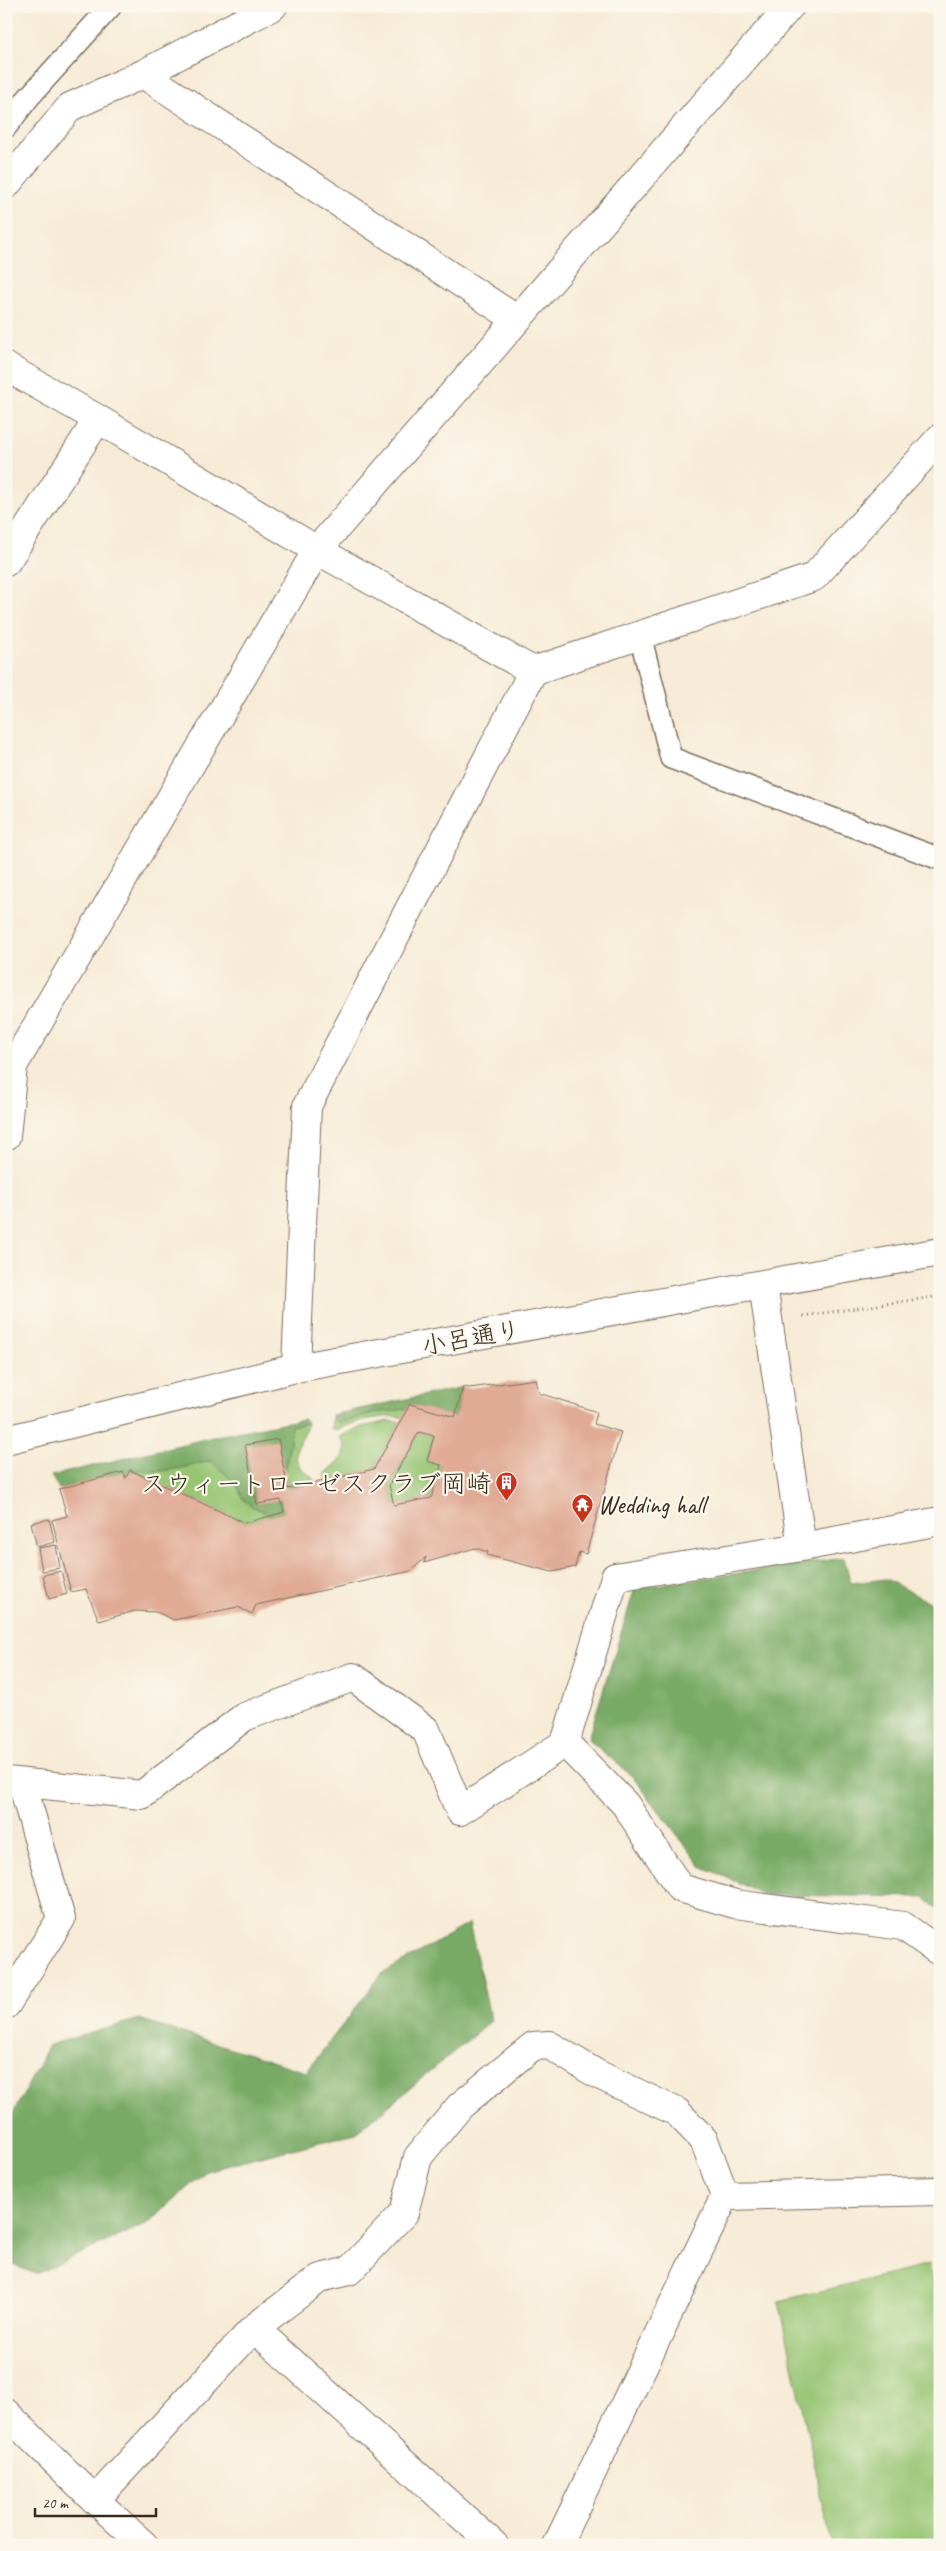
<svg xmlns="http://www.w3.org/2000/svg" width="946" height="2551" font-family="Caveat,'Klee One',sans-serif">
  <style>
    .green { fill: #97c573; stroke: #697848 }
    .forest { fill: #79aa65; stroke: #5a6a42 }
    .building { fill: #e0aa95; fill-rule: evenodd }
    .lines { fill: none; stroke-linecap: round; stroke-linejoin: round }
    .service-casing { stroke: #7c6e5e; stroke-width: 24 }
    .minor-casing { stroke: #7c6e5e; stroke-width: 30 }
    .tertiary-casing { stroke: #7c6e5e; stroke-width: 30 }
    .path { stroke: #7c6e5e; stroke-width: 3; stroke-dasharray: 1 4; stroke-linecap: butt }
    .service { stroke: #fff; stroke-width: 21 }
    .minor { stroke: #fff; stroke-width: 28 }
    .tertiary { stroke: #fff; stroke-width: 28 }
    .labels { text-anchor: middle; stroke-width: 4.5; stroke-linejoin: round; paint-order: stroke }
    .street-label { font-size: 25px; fill: #3b2a1e; stroke: #fbf7ec }
    .poi-label { font-size: 25px; fill: #3b2a1e; stroke: #fbf7ec; text-anchor: end }
  </style>
  <rect width="100%" height="100%" fill="#fbf7ec"/>
  <filter id="ink" filterUnits="userSpaceOnUse"><feTurbulence type="fractalNoise" baseFrequency=".02" numOctaves="2"/><feDisplacementMap in="SourceGraphic" scale="10" xChannelSelector="R" yChannelSelector="G"/><feConvolveMatrix kernelMatrix="1 2 1 2 8 2 1 2 1" color-interpolation-filters="sRGB"/></filter>
  <filter id="wash" filterUnits="userSpaceOnUse"><feTurbulence type="fractalNoise" baseFrequency=".0096" numOctaves="4" result="noise"/><feDisplacementMap in="SourceGraphic" scale="20" xChannelSelector="R" yChannelSelector="G"/><feGaussianBlur stdDeviation="1.12" result="paint"/><feColorMatrix in="noise" values="0 0 0 0 0 0 0 0 0 0 0 0 0 0 0 0 0 1.4 0 .05"/><feComposite in="paint" operator="in"/></filter>
  <g filter="url(#wash)">
    <rect width="100%" height="100%" fill="#f6ebd6"/>
    <!-- green -->
    <path class="green" d="M408,1409L403,1417C378,1415 356,1421 333,1431L331,1428L332,1419L339,1423L374,1413Z
      M390,1421L400,1422L374,1469L327,1480L325,1474C336,1464 353,1452 339,1437L361,1427Z
      M307,1423C307,1437 290,1447 298,1463C302,1472 312,1474 315,1483L288,1489C283,1464 291,1450 291,1426Z
      M419,1432L434,1436L427,1460L441,1465L431,1498L394,1505L389,1485Z
      M211,1461L236,1484L244,1500L264,1513L273,1515L245,1523L130,1470C146,1471 160,1472 175,1469C187,1467 198,1463 211,1461Z
      M929,2265L940,2314V2545H832L779,2301Z"/>
    <!-- forest -->
    <path class="forest" d="M463,1387L455,1417L410,1404L408,1409L374,1413L339,1423L332,1419V1415Z
      M304,1419L307,1423L291,1426C291,1437 288,1461 284,1471L278,1439L245,1445L257,1504L281,1500L284,1512L273,1515L253,1507L244,1500L236,1484L211,1461C198,1463 187,1467 175,1469C160,1472 146,1471 131,1470L126,1478L122,1472L59,1489L51,1476L221,1435Z
      M844,1558L851,1583L886,1579L940,1608V1911L924,1897L765,1895L701,1866L634,1778L588,1739L635,1588Z
      M469,1923L491,2021L356,2133L206,2171L148,2223L36,2274L6,2262V2127L49,2045L139,2019L306,2072L382,1974Z"/>
    <g id="blocks">
      <!-- building -->
      <path class="building" d="M536,1379L539,1393L597,1412L594,1424L621,1432L586,1554L579,1552L575,1567L552,1572L487,1555L488,1552L475,1548L424,1563L426,1557L411,1571L256,1605L252,1614L238,1607L174,1620L156,1612L135,1611L99,1621L86,1589L71,1592L52,1520L67,1516L59,1489L123,1472L126,1478L130,1470L245,1523L284,1512L281,1500L257,1504L245,1445L278,1439L288,1489L315,1483L374,1469L410,1404L455,1417L463,1387L469,1388ZM419,1432L434,1436L427,1461L441,1465L431,1498L394,1505L389,1485Z
        M49,1519L55,1542L37,1547L31,1523Z
        M56,1545L60,1568L42,1571L38,1548Z
        M61,1571L67,1594L49,1599L43,1575Z"/>
    </g>
  </g>
  <g filter="url(#ink)">
    <use href="#blocks" fill-opacity="0" stroke="#7c6e5e" stroke-width="1"/>
    <g class="lines">
      <defs>
        <path id="service" d="M6,127L29,97L111,6
          M640,635L671,758L940,859"/>
        <path id="minor" d="M143,74L516,319
          M6,185L70,107L143,74L273,6
          M6,367L98,419L317,550L533,671
          M6,562L98,419
          M6,1136L13,1066L317,550L790,6
          M763,1285L802,1547L940,1521
          M296,1368L307,1106L533,671L814,577L940,438
          M565,1743L625,1804L680,1888L735,1904L903,1926L940,1952
          M6,1781L142,1795L244,1717L353,1677L426,1730L460,1811L565,1743L615,1577L802,1547
          M6,2005L61,1919L22,1783
          M725,2196L940,2191
          M254,2328L494,2545
          M6,2413L95,2500L254,2328L320,2278L349,2271L404,2213L418,2157L460,2106L533,2046L549,2045L597,2074L677,2112L704,2140L725,2196L557,2545
          M95,2500L144,2545"/>
        <path id="tertiary" d="M6,1440L296,1368L940,1252"/>
      </defs>
      <!-- service casing -->
      <use href="#service" class="service-casing"/>
      <!-- minor casing -->
      <use href="#minor" class="minor-casing"/>
      <!-- tertiary casing -->
      <use href="#tertiary" class="tertiary-casing"/>
      <!-- path -->
      <path class="path" d="M803,1316L940,1296"/>
      <!-- service -->
      <use href="#service" class="service"/>
      <!-- minor -->
      <use href="#minor" class="minor"/>
      <!-- tertiary -->
      <use href="#tertiary" class="tertiary"/>
    </g>
  </g>
  <!-- icons -->
  <defs>
    <symbol id="building-pin" viewBox="-11 -11 22 30"><path d="M0 17L-7.5 6A9.5 9.5 0 1 1 7.5 6Z" fill="#c8321e" stroke="#fbf7ec"/><path d="M-4-6H4V6H1V3H-1V6H-4ZM-2.5-4.3h1.7v1.8h-1.7ZM.8-4.3h1.7v1.8H.8ZM-2.5-1h1.7V.8h-1.7ZM.8-1h1.7V.8H.8Z" fill="#fff"/></symbol>
    <symbol id="temple-pin" viewBox="-11 -11 22 30"><path d="M0 17L-7.5 6A9.5 9.5 0 1 1 7.5 6Z" fill="#c8321e" stroke="#fbf7ec"/><path d="M0-6L5-2H3V0L6.5 2.5H4V6H1.5V3h-3V6H-4V2.5H-6.5L-3 0V-2H-5Z" fill="#fff"/></symbol>
  </defs>
  <g fill-rule="evenodd">
    <use href="#building-pin" x="494" y="1470" width="25" height="34"/>
    <use href="#temple-pin" x="570" y="1492" width="25" height="34"/>
  </g>
  <g class="labels">
    <!-- street labels -->
    <g class="street-label">
      <text transform="translate(471 1337) rotate(-10)" y="9">小呂通り</text>
    </g>
    <!-- poi labels -->
    <g class="poi-label">
      <text x="491" y="1492">スウィートローゼスクラブ岡崎</text>
      <text x="598" y="1513" text-anchor="start">Wedding hall</text>
    </g>
  </g>
  <!-- margin -->
  <rect width="946" height="2551" fill="none" stroke="#fbf7ec" stroke-width="25"/>
  <!-- scale -->
  <path d="M35 2508v8h121v-8" fill="none" stroke="#3b2a1e" stroke-width="2.5"/>
  <text x="42" y="2508" font-size="15" fill="#3b2a1e" stroke="#fbf7ec" stroke-width="4" paint-order="stroke">20 m</text>
</svg>
